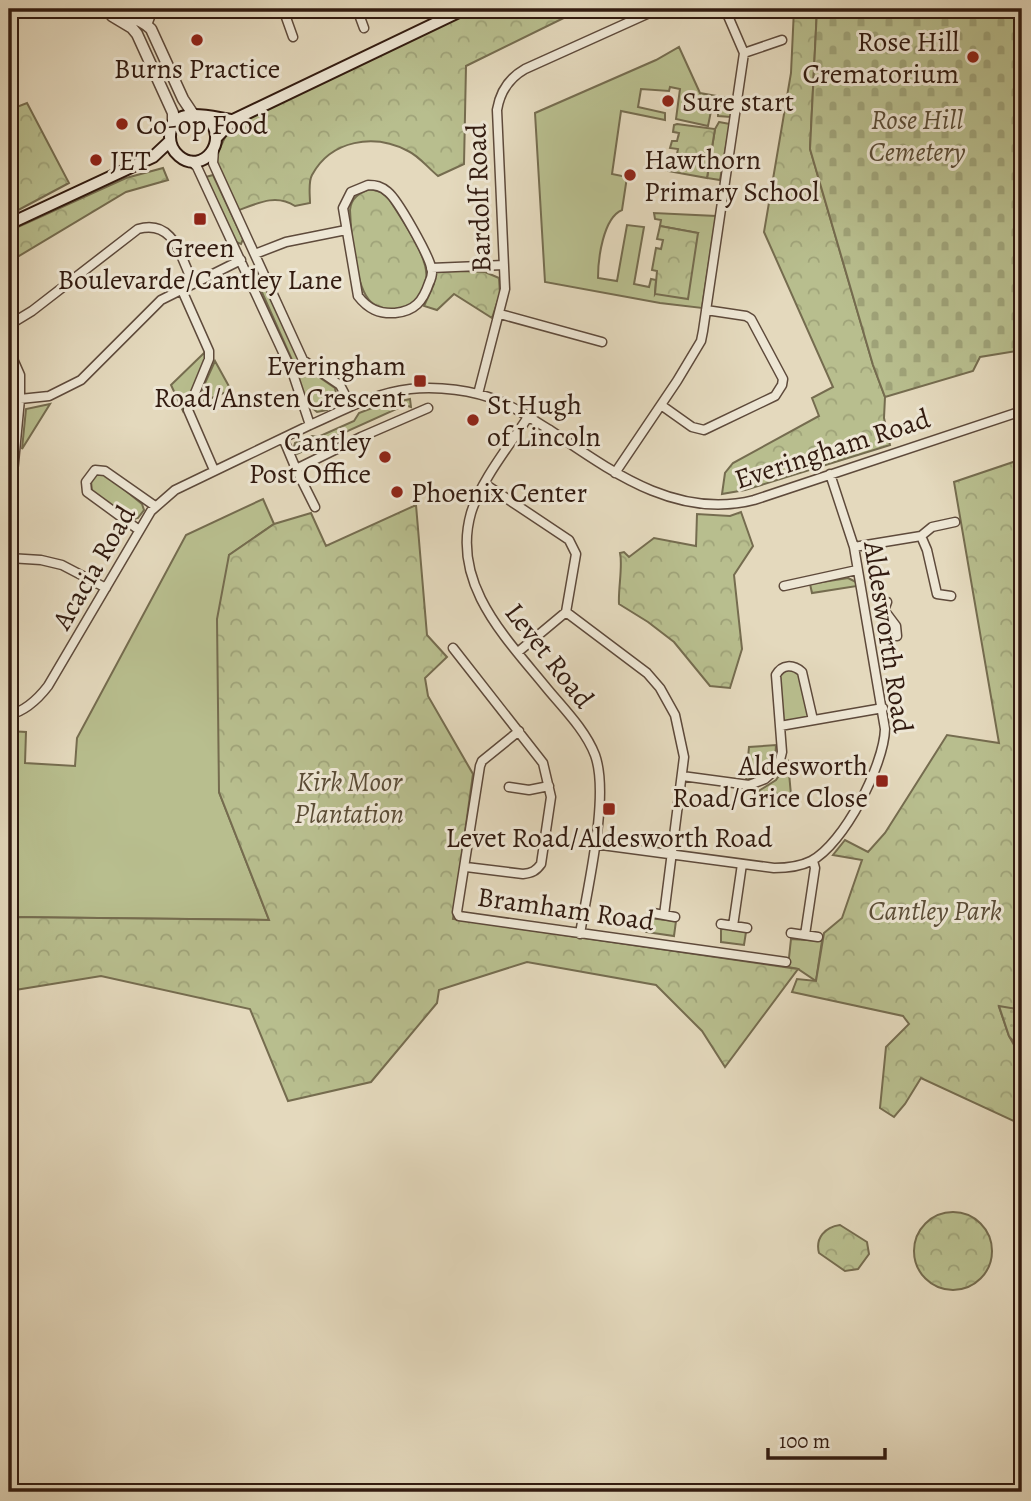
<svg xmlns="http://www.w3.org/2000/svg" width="1031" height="1501" font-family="Alegreya,serif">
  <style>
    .grass { fill: #b8be8e; stroke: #756c4f; stroke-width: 2 }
    .forest { fill: url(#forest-crowns); stroke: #756c4f; stroke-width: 2 }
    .cemetery { fill: url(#cemetery-stones); stroke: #756c4f; stroke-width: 2 }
    .garden { fill: url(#garden-dots); stroke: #756c4f; stroke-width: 2 }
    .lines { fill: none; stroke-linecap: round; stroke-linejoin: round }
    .minor-casing { stroke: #5e4a3b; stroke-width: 11 }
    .tertiary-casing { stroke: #5e4a3b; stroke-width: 13 }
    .secondary-casing { stroke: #321b10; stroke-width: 14 }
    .minor { stroke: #ede6d4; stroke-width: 8 }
    .tertiary { stroke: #ede6d4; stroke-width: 10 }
    .secondary { stroke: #ede6d4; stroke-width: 10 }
    .poi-dot { fill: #8f2418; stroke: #ede6d4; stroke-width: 2.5 }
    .labels { text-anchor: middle; stroke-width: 6; stroke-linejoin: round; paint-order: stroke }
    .poi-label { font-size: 28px; fill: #321b10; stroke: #ede6d4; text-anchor: start }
    .park-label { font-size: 28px; font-style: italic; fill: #5a4c36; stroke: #ede6d4 }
    .street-label { font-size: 28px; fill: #321b10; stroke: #ede6d4 }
  </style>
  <defs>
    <pattern id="forest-crowns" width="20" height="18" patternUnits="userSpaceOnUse" patternTransform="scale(1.75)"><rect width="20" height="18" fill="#b8be8e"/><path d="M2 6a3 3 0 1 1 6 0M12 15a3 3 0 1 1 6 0" fill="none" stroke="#9fa379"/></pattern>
    <pattern id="cemetery-stones" width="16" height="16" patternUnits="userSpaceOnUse" patternTransform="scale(1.75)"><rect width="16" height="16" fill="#b8be8e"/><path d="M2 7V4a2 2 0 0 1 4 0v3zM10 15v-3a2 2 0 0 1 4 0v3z" fill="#9fa379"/></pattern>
    <pattern id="garden-dots" width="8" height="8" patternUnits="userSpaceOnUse" patternTransform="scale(1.75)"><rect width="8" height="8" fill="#b8be8e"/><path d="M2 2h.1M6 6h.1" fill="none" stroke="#9fa379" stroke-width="1.8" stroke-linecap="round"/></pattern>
  </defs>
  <rect width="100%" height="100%" fill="#e4d9bd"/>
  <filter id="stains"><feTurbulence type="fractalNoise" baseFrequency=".00286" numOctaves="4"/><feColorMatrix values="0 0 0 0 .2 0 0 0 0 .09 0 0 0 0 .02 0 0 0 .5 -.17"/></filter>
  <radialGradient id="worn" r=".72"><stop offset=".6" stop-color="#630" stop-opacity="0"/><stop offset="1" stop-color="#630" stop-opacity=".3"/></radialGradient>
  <!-- grass -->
  <path class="grass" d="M679,47L700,93L734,99L731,117L718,116V113L711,111L708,126L676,119L680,89L670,87L669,91L641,89L638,107L665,113V120L621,111L612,174L627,177L622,210C603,218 598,259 598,278L617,281L627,225L644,227L634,284L649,287L651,279L656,280L655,294L698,233L660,226L661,220L655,219L654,213L716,216L702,308L660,303L545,282L535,113L656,60Z
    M719,122L730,124L720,180L707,178L715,129Z
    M213,175L243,239L241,244L236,242L206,177Z
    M253,272H258L303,366L335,388L337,400L327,410L317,412L306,403L293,362Z
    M205,352L206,358L183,411L171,385Z
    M215,361L231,390L195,405Z
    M410,399L411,407L405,405L297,454L294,447L295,443L312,436L318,437L354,421L359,413L372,408Z
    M50,404L22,449L26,409Z
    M104,473L142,504L144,510L138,518L131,520L92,491L91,481L95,474Z
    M263,499L274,524L229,555L219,792L269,920L9,917V731L26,732L25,763L75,766L77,738L186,535Z
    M848,578L856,582L857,586L812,593L810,584Z
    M798,668L813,720L780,726V669Z
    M776,745L775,763L759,777L746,779L749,747Z
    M788,762L791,795L757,792L776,780Z
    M648,918L676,921L674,936L646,932Z
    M723,928L746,932L744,945L721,942V930Z
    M791,939L822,941L816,981L798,969L788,967Z"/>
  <!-- forest -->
  <path class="forest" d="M468,9H582L466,66L464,164L438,176C428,168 419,156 408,151C374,133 331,140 312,175C308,182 310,195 310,203L295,206C275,193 256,204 234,212L213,163L233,120Z
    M794,9H817L810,149L873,365L885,397L884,418L890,445L745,490L722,494L725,473L733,463L819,416L812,398L833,387L764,232L791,73Z
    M27,103L69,183L9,215V110Z
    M677,124L715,129L707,178L668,171L670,158L676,159L678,149L670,148L672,141H677L679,133L673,132L674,125Z
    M163,168L168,180L126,192L9,262V231L126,178Z
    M370,189L381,192L389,199C400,217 430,258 426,279C424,291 417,299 409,308C398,309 381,311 371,302C355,288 351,232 350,210C351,198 359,193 370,189Z
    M660,226L698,233L688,299L655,294L657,271L652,270L656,248L661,249L663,240L657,239Z
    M435,270L485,272L499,278L500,294L492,318L454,294L437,310L424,306L434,284Z
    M1022,459V1010L999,1007L1009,1036L1022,1059V1128L1014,1121L921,1078L905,1104L894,1117L880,1108L886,1047L909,1024L903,1016L792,992L797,979L816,981L824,933L842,918L862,860L833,855L845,840L868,852L885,833L947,735L999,743L954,482Z
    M416,505L427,635L447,657L425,678L428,696L473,774L453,919L798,969L725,1067L702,1031L656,985L527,962L439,990L437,1003L371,1082L288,1101L250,1009L101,976L9,991V917L269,920L219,792L217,619L229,555L274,524L311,513L326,546Z
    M741,512L753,546L734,575L742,649L730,688L710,686L674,642L648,622L619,604C618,589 623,566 620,553L624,552L629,557L654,538L696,546L697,514L730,516Z
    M914 1251a39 39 0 1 1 78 0a39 39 0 1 1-78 0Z
    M840,1225L867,1242L869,1254L858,1269L845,1271L819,1253C815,1238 825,1227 840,1225Z"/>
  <!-- cemetery -->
  <path class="cemetery" d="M817,9H1022V350L980,357L973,371L885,397L873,365L810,149Z"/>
  <!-- garden -->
  <path class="garden" d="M999,1006L1022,1010V1053L1009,1036Z"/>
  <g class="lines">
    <defs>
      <path id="minor" d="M283,9L293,37
        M357,9L364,28
        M129,17L146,9
        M147,25L153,9
        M744,53L782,40
        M9,84L12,83
        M214,150L213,163L303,360L340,385L351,406
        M191,161L197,167L293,374L310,425
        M368,185C376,185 381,186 388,192C398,200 428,254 431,267C433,272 431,279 429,283C423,301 415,311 395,313C379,314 368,309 358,296L343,208L351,192Z
        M255,254L286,242L346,230
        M431,268L504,265
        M181,288L209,351V359L188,410L214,470
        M500,314L602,342
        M9,325L32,311L138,229C174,219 180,256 193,283
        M9,350L20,375V399L9,515
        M478,394L505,289L497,110C500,92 509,78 525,69L658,9
        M20,399L49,396L81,380L161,300L241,260
        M661,405L692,427L704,430L775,396L782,385L783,379L751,319L746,316L706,310
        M528,417C510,445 481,480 471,513C451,583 505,637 545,686C562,707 585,729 595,755C610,796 587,889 580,934
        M283,438L296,469L315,507
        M296,469L361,437L428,408
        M615,473L677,381L701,341L703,331L744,53L725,9
        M485,484L569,540L576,554L566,612L518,652
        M139,530L87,492L86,482L95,470L105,471L155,506
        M921,536L932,527L955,522
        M854,547L921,536L927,550L937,594L951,596
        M9,558L41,560L62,565L106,588
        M784,586L857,570
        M887,602L884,610L896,626L897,636
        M566,612L647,673L660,688L675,715L684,757L664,915
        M453,648L543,763L551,797L541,864C536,871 532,873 523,874L466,867
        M9,715C25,711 38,699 48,686L151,511L175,490C220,468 265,447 310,425C342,411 374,393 410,389C438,386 473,390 499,401C517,408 533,420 550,430C611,471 676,520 754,500L1022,411
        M780,726L883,708
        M519,731L482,761L480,766L457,912L459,916L786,962
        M682,776L749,785L765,779L774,771L779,764L782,752L776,675C782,664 793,664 802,672L813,720
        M509,787L529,790L549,786
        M594,844L774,868C787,868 799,867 811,861C844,844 884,765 885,729L854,547L830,474
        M653,913L675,917
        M721,924L747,928
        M733,926L742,864
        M791,933L818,937
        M805,935L815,868L813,861"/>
      <path id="tertiary" d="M85,9C106,13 135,13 151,29L183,99L193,114
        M112,16L132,28L137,34L173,113V125"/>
      <path id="secondary" d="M206,117C232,140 202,176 179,156C173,151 170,144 170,137C170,103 213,118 233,120
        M217,137L233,120L465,9
        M9,224L153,157L170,141"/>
    </defs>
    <!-- minor casing -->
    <use href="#minor" class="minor-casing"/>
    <!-- tertiary casing -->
    <use href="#tertiary" class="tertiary-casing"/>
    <!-- secondary casing -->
    <use href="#secondary" class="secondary-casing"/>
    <!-- minor -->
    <use href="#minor" class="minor"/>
    <!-- tertiary -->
    <use href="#tertiary" class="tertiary"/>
    <!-- secondary -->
    <use href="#secondary" class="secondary"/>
  </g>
  <!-- markers -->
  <g class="poi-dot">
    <circle cx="197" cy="40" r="7"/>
    <circle cx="973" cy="57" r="7"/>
    <circle cx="668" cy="101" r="7"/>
    <circle cx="122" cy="124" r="7"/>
    <circle cx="96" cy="160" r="7"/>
    <circle cx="630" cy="175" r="7"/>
    <rect x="193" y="212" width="14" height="14" rx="3.5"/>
    <rect x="413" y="374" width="14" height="14" rx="3.5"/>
    <circle cx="473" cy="420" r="7"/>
    <circle cx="385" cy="457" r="7"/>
    <circle cx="397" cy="492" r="7"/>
    <rect x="875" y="774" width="14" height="14" rx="3.5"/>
    <rect x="602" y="802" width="14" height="14" rx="3.5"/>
  </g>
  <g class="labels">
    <!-- poi labels -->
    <g class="poi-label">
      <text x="959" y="51" text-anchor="end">Rose Hill<tspan x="959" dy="32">Crematorium</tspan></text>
      <text x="197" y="78" text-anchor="middle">Burns Practice</text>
      <text x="682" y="111">Sure start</text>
      <text x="136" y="134">Co-op Food</text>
      <text x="644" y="169">Hawthorn<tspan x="644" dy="32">Primary School</tspan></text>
      <text x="110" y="170">JET</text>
      <text x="200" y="257" text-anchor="middle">Green<tspan x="200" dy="32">Boulevarde/Cantley Lane</tspan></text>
      <text x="406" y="375" text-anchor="end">Everingham<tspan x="406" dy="32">Road/Ansten Crescent</tspan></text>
      <text x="487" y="414">St Hugh<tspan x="487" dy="32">of Lincoln</tspan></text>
      <text x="371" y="451" text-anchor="end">Cantley<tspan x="371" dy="32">Post Office</tspan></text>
      <text x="411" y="502">Phoenix Center</text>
      <text x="868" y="775" text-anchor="end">Aldesworth<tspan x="868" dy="32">Road/Grice Close</tspan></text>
      <text x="609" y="847" text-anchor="middle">Levet Road/Aldesworth Road</text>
    </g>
    <!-- park labels -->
    <g class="park-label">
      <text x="917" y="129">Rose Hill<tspan x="917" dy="32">Cemetery</tspan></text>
      <text x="349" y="791">Kirk Moor<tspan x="349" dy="32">Plantation</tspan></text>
      <text x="935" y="920">Cantley Park</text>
    </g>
    <!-- street labels -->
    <g class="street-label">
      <text transform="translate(478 198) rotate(-92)" y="10">Bardolf Road</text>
      <text transform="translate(832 448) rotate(-18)" y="10">Everingham Road</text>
      <text transform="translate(93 567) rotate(-60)" y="10">Acacia Road</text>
      <text transform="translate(889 637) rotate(81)" y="10">Aldesworth Road</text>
      <text transform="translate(550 655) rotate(52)" y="10">Levet Road</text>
      <text transform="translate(566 908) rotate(8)" y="10">Bramham Road</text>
    </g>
  </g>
  <!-- margin -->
  <rect width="1031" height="1501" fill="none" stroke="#e4d9bd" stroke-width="35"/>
  <rect x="10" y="10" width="1010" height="1480" fill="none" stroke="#321b10" stroke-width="3.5"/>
  <rect x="18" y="18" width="996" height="1466" fill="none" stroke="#321b10" stroke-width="2"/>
  <!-- scale -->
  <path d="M768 1448v10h117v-10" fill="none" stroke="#321b10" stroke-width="3.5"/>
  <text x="779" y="1448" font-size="21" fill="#321b10" stroke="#ede6d4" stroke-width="5" paint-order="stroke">100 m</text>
  <rect width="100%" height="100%" filter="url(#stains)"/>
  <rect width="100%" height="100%" fill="url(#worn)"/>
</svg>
